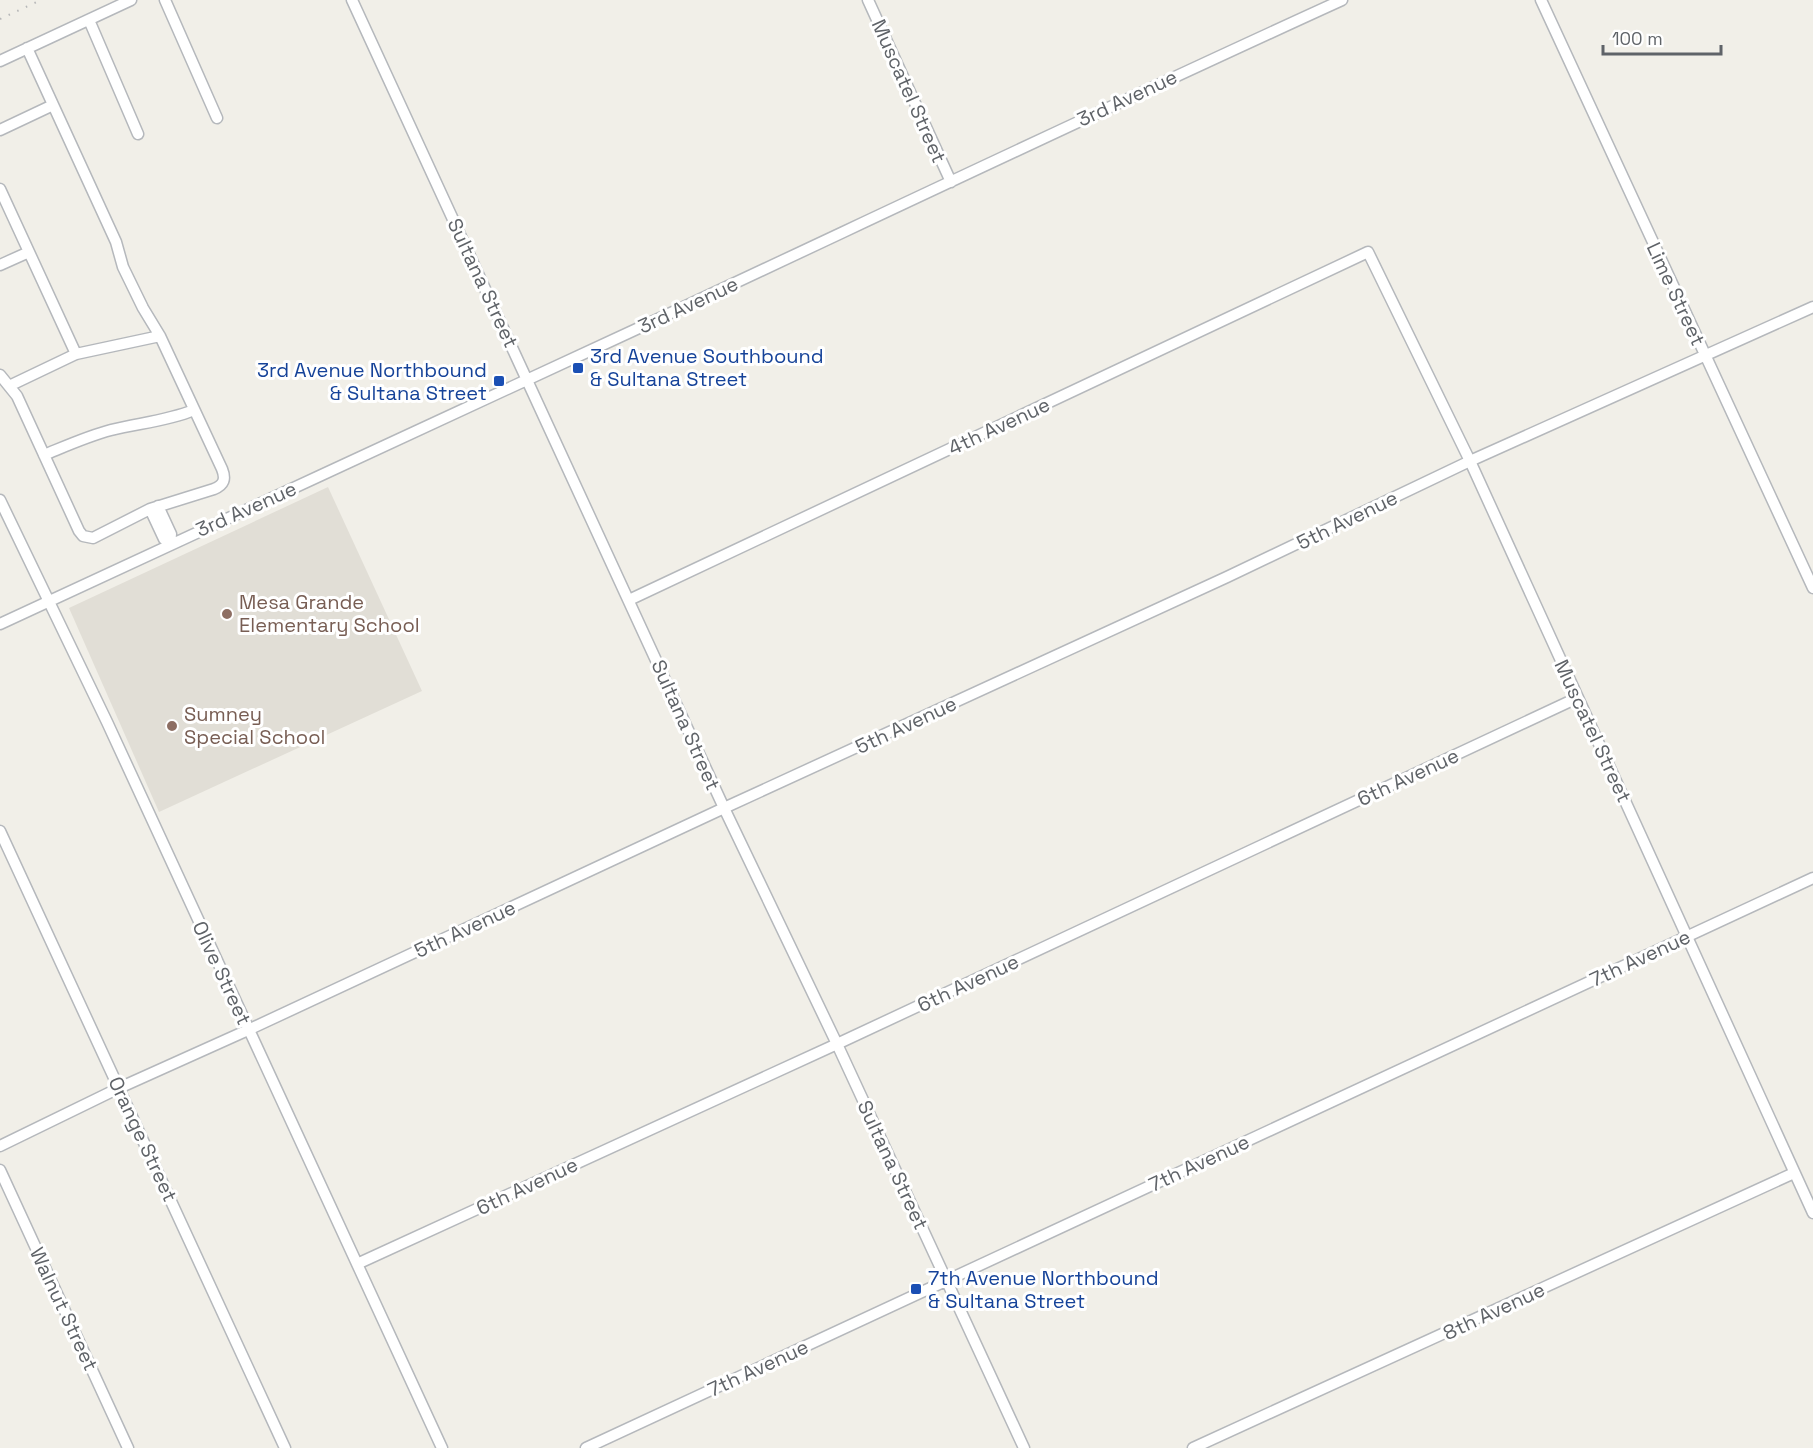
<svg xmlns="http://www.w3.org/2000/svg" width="1813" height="1448" font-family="'Space Grotesk',sans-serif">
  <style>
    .education { fill: #e1ded6 }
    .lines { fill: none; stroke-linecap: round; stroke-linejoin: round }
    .minor-casing { stroke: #b5b8bc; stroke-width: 13 }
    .minor { stroke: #fff; stroke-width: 10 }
    .rail { stroke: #b6b7b8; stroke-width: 2; stroke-dasharray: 1.5 8; stroke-linecap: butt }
    .transit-dot { fill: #1a4fb4; stroke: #fff; stroke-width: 2 }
    .education-dot { fill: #8d6e63; stroke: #fff; stroke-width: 2 }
    .labels { text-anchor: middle; stroke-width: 6; stroke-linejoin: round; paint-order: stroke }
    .street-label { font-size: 20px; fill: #5f6368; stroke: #fff }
    .transit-label { font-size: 20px; fill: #164399; stroke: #fff; text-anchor: start }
    .education-label { font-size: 20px; fill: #785e54; stroke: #fff; text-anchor: start }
  </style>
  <rect width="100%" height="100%" fill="#f1efe8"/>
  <!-- education -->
  <path class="education" d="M328,487L422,691L159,812L69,608Z"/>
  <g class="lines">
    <defs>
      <path id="minor" d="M165,0L217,118
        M352,0L724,808L837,1044L1024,1448
        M868,0L951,182
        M1541,0L1813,588
        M89,20L138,134
        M0,61L131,0
        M0,130L53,105
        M0,189L76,354
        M0,265L29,252
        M0,375L17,396L79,531L83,536L93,538L150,509L214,489C224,485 226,479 222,469L160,336L143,308L123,267L116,242L27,48
        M9,386L76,354L160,336
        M44,455C66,446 88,436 111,430C139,423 167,421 194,410
        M0,500L107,722L442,1448
        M158,506L171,534L170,544
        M150,509L164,539L170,544
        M629,600L1368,252L1470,461L1813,1213
        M0,624C213,524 428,427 641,327C874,218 1107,107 1342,0
        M0,831L285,1448
        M0,1146L119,1088L248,1030L724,808L1227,577L1470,461L1813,307
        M0,1170L128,1448
        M357,1264L837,1044L1577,698
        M586,1448L1813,878
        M1193,1448L1794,1173"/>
    </defs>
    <!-- minor casing -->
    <use href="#minor" class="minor-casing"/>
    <!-- minor -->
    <use href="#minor" class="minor"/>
    <!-- rail -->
    <path class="rail" d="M0,19L41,0"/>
  </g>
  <!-- markers -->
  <g class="transit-dot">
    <rect x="572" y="362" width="12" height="12" rx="3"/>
    <rect x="493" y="375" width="12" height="12" rx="3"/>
    <rect x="910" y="1283" width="12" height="12" rx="3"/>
  </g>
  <g class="education-dot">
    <circle cx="227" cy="614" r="6"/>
    <circle cx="172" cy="726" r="6"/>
  </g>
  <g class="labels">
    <!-- street labels -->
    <g class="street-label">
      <text transform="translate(909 91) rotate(66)" y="7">Muscatel Street</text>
      <text transform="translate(1127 98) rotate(-25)" y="7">3rd Avenue</text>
      <text transform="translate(483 283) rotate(65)" y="7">Sultana Street</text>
      <text transform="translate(1676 294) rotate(65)" y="7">Lime Street</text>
      <text transform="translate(688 305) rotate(-25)" y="7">3rd Avenue</text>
      <text transform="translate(999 426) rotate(-25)" y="7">4th Avenue</text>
      <text transform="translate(246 509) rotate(-24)" y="7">3rd Avenue</text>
      <text transform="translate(1347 520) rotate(-26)" y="7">5th Avenue</text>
      <text transform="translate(686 725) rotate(66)" y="7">Sultana Street</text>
      <text transform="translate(906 725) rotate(-25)" y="7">5th Avenue</text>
      <text transform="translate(1593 731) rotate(65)" y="7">Muscatel Street</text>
      <text transform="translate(1408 777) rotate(-25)" y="7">6th Avenue</text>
      <text transform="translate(465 929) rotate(-25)" y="7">5th Avenue</text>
      <text transform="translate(1640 958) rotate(-25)" y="7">7th Avenue</text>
      <text transform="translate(222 973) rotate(65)" y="7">Olive Street</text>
      <text transform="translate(968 983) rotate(-25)" y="7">6th Avenue</text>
      <text transform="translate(143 1139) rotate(65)" y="7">Orange Street</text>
      <text transform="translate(1199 1163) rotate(-25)" y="7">7th Avenue</text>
      <text transform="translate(893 1165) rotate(65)" y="7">Sultana Street</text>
      <text transform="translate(527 1186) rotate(-25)" y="7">6th Avenue</text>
      <text transform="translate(64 1309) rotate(65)" y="7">Walnut Street</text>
      <text transform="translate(1494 1311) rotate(-25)" y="7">8th Avenue</text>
      <text transform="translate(758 1368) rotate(-25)" y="7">7th Avenue</text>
    </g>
    <!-- transit labels -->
    <g class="transit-label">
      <text x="590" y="363">3rd Avenue Southbound<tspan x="590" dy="23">&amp; Sultana Street</tspan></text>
      <text x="487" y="377" text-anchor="end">3rd Avenue Northbound<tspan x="487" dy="23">&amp; Sultana Street</tspan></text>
      <text x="928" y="1285">7th Avenue Northbound<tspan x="928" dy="23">&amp; Sultana Street</tspan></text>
    </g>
    <!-- education labels -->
    <g class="education-label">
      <text x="239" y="609">Mesa Grande<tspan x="239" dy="23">Elementary School</tspan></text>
      <text x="184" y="721">Sumney<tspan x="184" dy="23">Special School</tspan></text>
    </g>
  </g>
  <!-- scale -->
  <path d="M1603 45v9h118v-9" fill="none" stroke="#5f6368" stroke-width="3"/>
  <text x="1612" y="45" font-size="18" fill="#5f6368" stroke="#ffffff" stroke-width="4.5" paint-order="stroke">100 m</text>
</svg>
